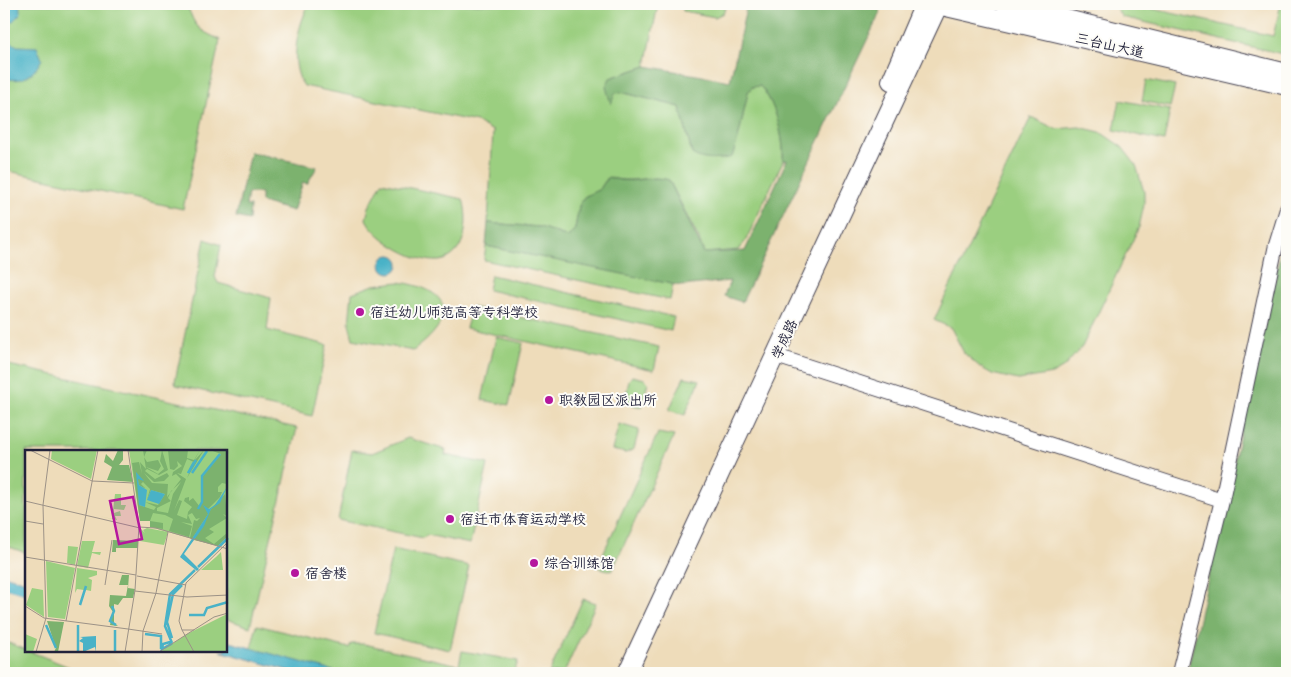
<svg xmlns="http://www.w3.org/2000/svg" width="1291" height="677" font-family="'Gochi Hand','LXGW WenKai TC',sans-serif">
  <style>
    .green { fill: #9bcf80; stroke: #5e785e }
    .forest { fill: #7cb26e; stroke: #4f6a54 }
    .water { fill: #49b2c7; stroke: #366a81 }
    .lines { fill: none; stroke-linecap: round; stroke-linejoin: round }
    .minor-casing { stroke: #413e4e; stroke-width: 16 }
    .major-casing { stroke: #413e4e; stroke-width: 20 }
    .minor { stroke: #fff; stroke-width: 14 }
    .major { stroke: #fff; stroke-width: 18 }
    .poi-dot { fill: #b5179e; stroke: #fdfcf7; stroke-width: 2 }
    .labels { text-anchor: middle; stroke-width: 4; stroke-linejoin: round; paint-order: stroke }
    .street-label { font-size: 14px; fill: #22223b; stroke: #fdfcf7 }
    .poi-label { font-size: 14px; fill: #22223b; stroke: #fdfcf7; text-anchor: start }
    .inset-river { fill: none; stroke: #49b2c7; stroke-width: 2.5 }
    .inset-road { fill: none; stroke: #9c9287; stroke-width: 1 }
    .view { fill: #b5179e; fill-opacity: 0.15; stroke: #b5179e; stroke-width: 2.5 }
    .inset-edge { fill: none; stroke: #22223b; stroke-width: 2.5 }
  </style>
  <rect width="100%" height="100%" fill="#fdfcf7"/>
  <filter id="ink" filterUnits="userSpaceOnUse"><feTurbulence type="fractalNoise" baseFrequency=".02" numOctaves="2"/><feDisplacementMap in="SourceGraphic" scale="10" xChannelSelector="R" yChannelSelector="G"/><feConvolveMatrix kernelMatrix="1 2 1 2 8 2 1 2 1" color-interpolation-filters="sRGB"/></filter>
  <filter id="wash" filterUnits="userSpaceOnUse"><feTurbulence type="fractalNoise" baseFrequency=".0096" numOctaves="4" result="noise"/><feDisplacementMap in="SourceGraphic" scale="20" xChannelSelector="R" yChannelSelector="G"/><feGaussianBlur stdDeviation="1.12" result="paint"/><feColorMatrix in="noise" values="0 0 0 0 0 0 0 0 0 0 0 0 0 0 0 0 0 1.4 0 .05"/><feComposite in="paint" operator="in"/></filter>
  <g filter="url(#wash)">
    <rect width="100%" height="100%" fill="#eedcba"/>
    <!-- green -->
    <path class="green" d="M4,4H185C190,10 191,17 195,23C201,32 211,35 220,40L183,209L4,170Z
      M309,4H658L646,66L610,78L611,102L615,93L621,92L680,107L692,154L723,159L732,156L738,139L748,92L752,87L760,86C775,101 785,139 783,161L745,242L738,250L704,253L699,239L669,180C648,174 632,185 608,177L600,189L584,197L579,206L575,229L568,237L540,227L488,223L493,131L477,122L304,86C288,64 298,26 309,4Z
      M682,4H727L723,13L715,17L683,11Z
      M1113,4H1150L1149,8L1273,36L1281,4H1287V55L1122,17Z
      M1146,80L1175,86L1170,107L1142,101Z
      M1120,100L1170,110L1164,141L1114,130Z
      M1031,117L1056,129L1079,127L1100,132L1122,147L1136,165L1144,192V205L1139,227L1082,347L1064,367L1052,374L1018,380L992,374L980,367L964,353L951,328L934,320Z
      M382,182L463,199C469,219 467,252 444,260C421,267 375,239 366,219L369,207Z
      M205,239L221,245L215,277L218,283L271,298L267,330L327,345L312,416L176,385L175,381Z
      M486,246L673,284L670,300L484,260Z
      M491,275L674,317L671,331L488,290Z
      M399,282C455,290 456,320 413,351L353,339L349,324L352,293L374,285Z
      M472,307L659,347L654,370L466,328Z
      M496,337L523,343L509,405L482,400Z
      M4,364L297,428L250,627L226,619V451H26V553L4,545Z
      M632,376L645,379L648,382L642,407L628,404L625,401L629,380Z
      M684,377L700,380L685,415L669,410Z
      M619,424L639,430L634,449L626,453L612,450Z
      M658,433L674,436L612,571L597,567Z
      M408,438L446,450L445,455L488,464L470,544L427,535L423,538L338,520L352,450L372,453Z
      M393,549L469,566L450,650L374,633Z
      M583,599L596,603L564,673H549Z
      M257,625L349,648L351,644H364L459,665L462,651L518,661L514,673H340L251,649Z
      M4,641L84,673H4Z"/>
    <!-- forest -->
    <path class="forest" d="M747,4H872L879,9L880,13L742,302L724,296L730,281L681,286L486,246L488,223L540,227L568,237L575,229L579,206L584,197L600,189L608,177C632,186 648,174 669,180L704,253L745,251L787,160L783,161C785,140 775,101 760,86L752,87L748,92L738,139L732,157C720,160 703,162 692,154L680,107L621,92L615,93L611,104L606,87L610,78L646,66L730,81Z
      M250,152L317,167L307,184L303,182L293,211L261,202V193H248L246,206H250L249,220L236,217Z
      M1287,231V673H1187L1283,242Z"/>
    <!-- water -->
    <path class="water" d="M4,4H19L21,13L9,25L8,40L17,46L37,47L42,59C33,76 22,83 4,78Z
      M381 264a9 9 0 1 1 18 0a9 9 0 1 1-18 0Z
      M4,575L26,582V594L4,588Z
      M226,641L340,673H297L220,651H226Z"/>
  </g>
  <g filter="url(#ink)">
    <g class="lines">
      <defs>
        <path id="minor" d="M776,356L1222,500
          M1179,673L1222,500L1276,245L1287,209"/>
        <path id="major" d="M933,4L1287,86
          M1005,4L1287,73
          M891,81L924,4
          M627,673L939,4"/>
      </defs>
      <!-- minor casing -->
      <use href="#minor" class="minor-casing"/>
      <!-- major casing -->
      <use href="#major" class="major-casing"/>
      <!-- minor -->
      <use href="#minor" class="minor"/>
      <!-- major -->
      <use href="#major" class="major"/>
    </g>
  </g>
  <!-- markers -->
  <g class="poi-dot">
    <circle cx="360" cy="312" r="5"/>
    <circle cx="549" cy="400" r="5"/>
    <circle cx="450" cy="519" r="5"/>
    <circle cx="534" cy="563" r="5"/>
    <circle cx="295" cy="573" r="5"/>
  </g>
  <g class="labels">
    <!-- street labels -->
    <g class="street-label">
      <text transform="translate(1110 45) rotate(13)" y="5">三台山大道</text>
      <text transform="translate(784 339) rotate(-65)" y="5">学成路</text>
    </g>
    <!-- poi labels -->
    <g class="poi-label">
      <text x="370" y="317">宿迁幼儿师范高等专科学校</text>
      <text x="559" y="405">职教园区派出所</text>
      <text x="460" y="524">宿迁市体育运动学校</text>
      <text x="544" y="568">综合训练馆</text>
      <text x="305" y="578">宿舍楼</text>
    </g>
  </g>
  <!-- overview -->
  <g transform="translate(25 450)">
    <rect width="202" height="202" fill="#eedcba"/>
    <path d="M27,0H72L66,29L26,9ZM104,0H202V87L193,96L125,77V71H115ZM90,44H96V55H101L99,60L89,59V63L95,61L96,66H90L92,70L74,66L87,69ZM122,78L143,82L139,95L115,91L116,79L120,83L118,80ZM57,91H70L67,102H76L75,105L67,103L63,118L52,116ZM43,96L53,97L50,115L42,113ZM196,102L198,120H176L191,107ZM21,111L50,118L40,169L23,167ZM52,118L72,121V125L63,128L67,130L66,141L61,140V136L59,140L52,139L50,143ZM7,138L18,140L19,167L1,155ZM202,164V202H135L162,184ZM0,184L12,189L8,202H0Z" fill="#9bcf80"/>
    <path d="M93,0H98V10L94,15H104L108,32L82,30L87,17L79,12L81,4L88,11ZM118,0H122L119,7L122,12L133,10L136,16L133,21L121,17L133,24L139,19L135,11L137,0L143,20L134,25L122,19L120,21L130,29L142,23L144,26L139,31L129,32L119,23L127,33L143,34L142,47L156,29L151,24L147,26L148,22L157,16L152,11L153,16L149,20L145,19L143,0H163L162,8L169,10L175,0L169,11L179,0L162,28L169,12L162,9L156,24L152,23L161,29L149,61L154,50L157,51L152,65L162,69L163,62L167,57L159,51L160,48L164,47V51L168,48L175,57L178,48L177,27L196,4L185,0H202V34L197,33L193,37V42H197L195,47L183,59V64L167,89L165,88L169,70L172,71L175,68L171,69L167,63L163,65L167,74L156,72L167,76L164,87L144,81L148,69L140,65L128,63L125,71L138,73V79L125,77V71H115L107,13L114,12L117,24L115,12L121,19ZM113,30L114,35L121,39L116,34L118,32L125,39L122,50L133,55L120,52L131,57L129,60L114,55ZM156,32L148,44L143,63L132,61V58L146,51L143,48L146,41ZM126,40L140,44L133,55L122,50ZM200,44L202,66L198,64L202,68L184,79L189,82L180,88L189,94L202,83V87L193,96L169,90L186,59ZM88,90L113,91V98H91V102H87ZM97,125H104L103,138L110,139L108,148H98L93,155L89,154V173L93,176L85,175L88,162L84,156L85,145L101,146L103,135H94ZM22,171L39,172L33,202H29L31,198Z" fill="#7cb26e" fill-rule="evenodd"/>
    <path d="M111,22L119,31L113,29L114,35L122,40L120,57L114,55ZM202,37L195,53L186,59L179,76L159,104L174,119L172,121L155,107L183,64L178,55L184,59L190,55ZM126,40L140,44L134,54L122,50ZM71,186V202L70,197L58,202V193L54,191L58,188L55,187Z" fill="#49b2c7"/>
    <path class="inset-river" d="M169,12L163,23L171,10M167,23L182,1M173,59L177,52V26L195,4M173,117L203,88M55,155L61,136M87,156L89,161L85,171L91,175M164,165H179L182,158L203,152M21,175L31,198M90,180V202M120,184L136,186V199M147,188L142,172L148,144L157,135M145,192L146,194L137,199L138,194ZM147,193L140,176L145,144L170,120M53,202V175"/>
    <path class="inset-road" d="M5,0L67,31L109,33M0,51L115,78M0,71L18,74M114,77L131,78L203,99M0,107L111,125M112,126L161,135M80,135L87,90M110,141L162,147L203,145M0,156L19,168L103,179M41,171L73,0M103,179L137,184M157,180L154,171L161,133L203,92M11,202L21,168L18,55L25,0M100,202L110,140L114,76L103,0M117,202L118,181L131,143L143,82M134,202L189,167L203,163M169,202L157,180H169"/>
    <path class="view" d="M108,47L117,89L94,94L85,51Z"/>
    <rect width="202" height="202" class="inset-edge"/>
  </g>
  <!-- margin -->
  <rect width="1291" height="677" fill="none" stroke="#fdfcf7" stroke-width="20"/>
</svg>
